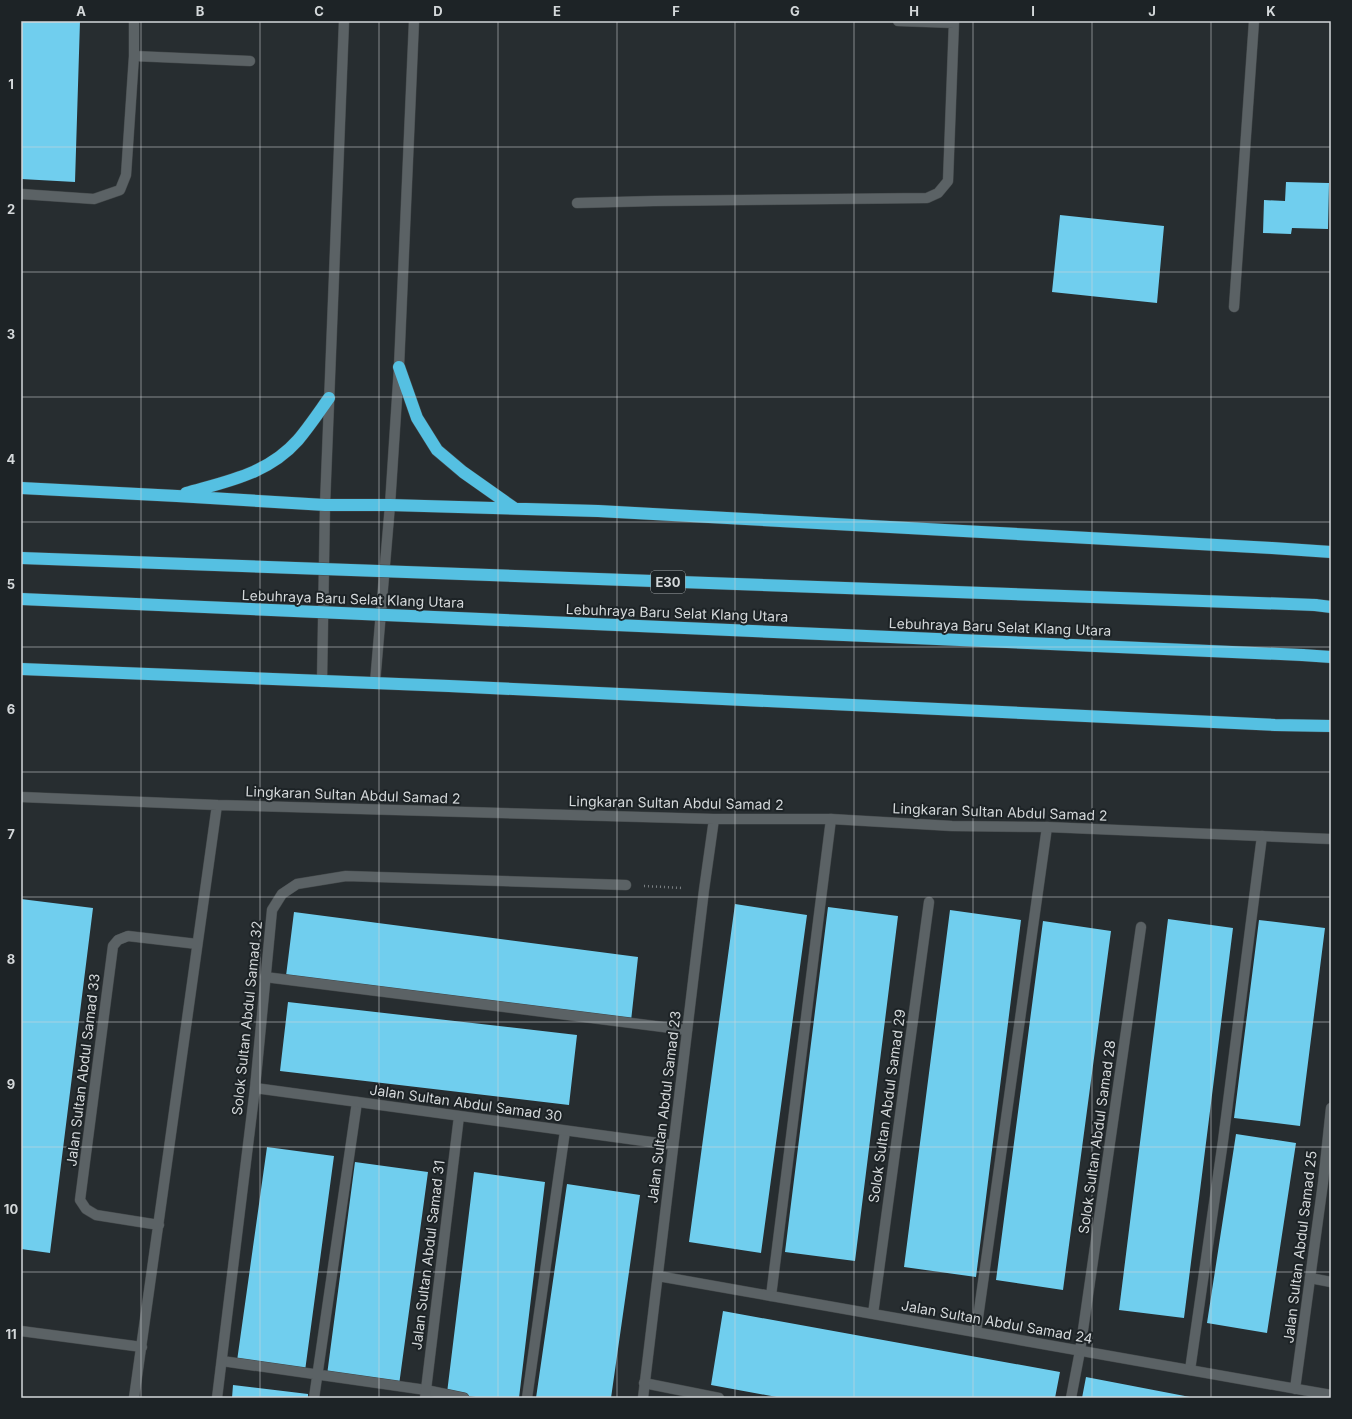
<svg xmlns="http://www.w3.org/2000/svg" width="1352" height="1419" font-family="Inter,sans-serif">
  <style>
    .building { fill: #70ceee }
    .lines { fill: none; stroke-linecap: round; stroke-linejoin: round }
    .service-casing { stroke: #43484a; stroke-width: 11 }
    .minor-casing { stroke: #43484a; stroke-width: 11 }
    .tertiary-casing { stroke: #43484a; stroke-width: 11 }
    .motorway-casing { stroke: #43484a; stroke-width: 13 }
    .path { stroke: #7b8083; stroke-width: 2.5; stroke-dasharray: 1 3; stroke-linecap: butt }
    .service { stroke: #5b6265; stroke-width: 10 }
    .minor { stroke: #5b6265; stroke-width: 10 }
    .tertiary { stroke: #5b6265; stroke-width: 10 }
    .motorway { stroke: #55c0e2; stroke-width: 12 }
    .motorway-bridge-casing { stroke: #43484a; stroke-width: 13; stroke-linecap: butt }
    .motorway-bridge { stroke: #55c0e2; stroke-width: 12 }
    .grid { fill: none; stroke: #d4d8da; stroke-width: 1; stroke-opacity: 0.55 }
    .labels { text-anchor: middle; stroke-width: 4; stroke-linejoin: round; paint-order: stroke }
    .shield { fill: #1d2326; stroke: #9da2a4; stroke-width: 1 }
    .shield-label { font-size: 13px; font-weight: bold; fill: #d4d8da }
    .street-label { font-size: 14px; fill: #d4d8da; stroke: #1d2326 }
    .neatline { fill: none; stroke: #d4d8da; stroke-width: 1.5 }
    .grid-label { font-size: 13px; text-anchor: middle; font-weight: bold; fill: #d4d8da }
  </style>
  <rect width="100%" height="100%" fill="#272d30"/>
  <!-- building -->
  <path class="building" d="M21,21H80L75,182L21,179Z
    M1286,182L1329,183L1328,229L1292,228L1291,234L1263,233L1264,200L1285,201Z
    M1060,215L1164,226L1157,303L1052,292Z
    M21,899L93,908L50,1253L21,1249Z
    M735,904L807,915L761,1253L689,1242Z
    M828,907L898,916L855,1261L785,1252Z
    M950,910L1021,920L976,1277L904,1267Z
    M294,912L638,957L631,1021L286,976Z
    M1168,919L1233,928L1184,1318L1119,1310Z
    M1259,920L1325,928L1300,1126L1234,1118Z
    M1043,921L1111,931L1063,1290L996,1280Z
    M288,1002L577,1035L569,1105L280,1071Z
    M1236,1134L1296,1143L1267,1333L1207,1323Z
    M267,1147L334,1156L305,1371L237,1361Z
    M355,1162L428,1172L399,1385L327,1375Z
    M474,1172L545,1182L519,1398H483L447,1393Z
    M567,1184L640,1195L611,1398H536Z
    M723,1311L1060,1372L1055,1398H782L711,1385Z
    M1086,1377L1190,1397L1189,1398H1082Z
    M233,1385L308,1394V1398H232Z"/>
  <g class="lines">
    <defs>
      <path id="service" d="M898,21L954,23
        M134,56L250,61
        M21,194L94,199L120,190L126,175L134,56V21
        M577,203L654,201L927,198L938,193L948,181L954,21
        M1234,307L1254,21
        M265,977L687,1030
        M1310,1278L1331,1282
        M771,1296L831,819
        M976,1332L1047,827
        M222,1361L426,1390L464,1398
        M1190,1370L1223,1141L1262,836
        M644,1383L719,1398
        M314,1398L357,1102
        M527,1398L565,1131
        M1071,1398L1080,1351"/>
      <path id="minor" d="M21,797L217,805L714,819H831L952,826L1047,827L1331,839
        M255,1088L673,1145
        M159,1225L96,1215L86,1209L80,1200L113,946L118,940L128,936L197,944
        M658,1276L1331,1395
        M873,1314L929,902
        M21,1331L142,1347
        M1080,1351L1141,927
        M1295,1389L1323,1183L1331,1108
        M134,1398L217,805
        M217,1398L255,1088L272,910L282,894L297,884L346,876L626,885
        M425,1398L459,1116
        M643,1398L704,890L714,819"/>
      <path id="tertiary" d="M322,682L325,505L344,21
        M375,683L390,505L399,367L414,21"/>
      <path id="motorway" d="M399,367L417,418L437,450L463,472L514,508
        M21,488L177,496L325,505H390L598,511L1272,548L1331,552
        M186,493C228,481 268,474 298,440C309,427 319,412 329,398
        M1315,605L1331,607
        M1302,655L1331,657
        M21,669L449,686L1275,725L1331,726"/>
    </defs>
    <!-- service casing -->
    <use href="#service" class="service-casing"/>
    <!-- minor casing -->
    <use href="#minor" class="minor-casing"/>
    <!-- tertiary casing -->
    <use href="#tertiary" class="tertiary-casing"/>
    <!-- motorway casing -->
    <use href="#motorway" class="motorway-casing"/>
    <!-- path -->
    <path class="path" d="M644,886L683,888"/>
    <!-- service -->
    <use href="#service" class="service"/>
    <!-- minor -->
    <use href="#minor" class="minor"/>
    <!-- tertiary -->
    <use href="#tertiary" class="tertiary"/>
    <!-- motorway -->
    <use href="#motorway" class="motorway"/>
    <defs>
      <path id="motorway-bridge" d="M21,558L1315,605
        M21,599L1302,655"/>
    </defs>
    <!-- motorway-bridge casing -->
    <use href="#motorway-bridge" class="motorway-bridge-casing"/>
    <!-- motorway-bridge -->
    <use href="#motorway-bridge" class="motorway-bridge"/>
  </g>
  <!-- grid -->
  <path class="grid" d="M141,21V1398M260,21V1398M379,21V1398M498,21V1398M617,21V1398M735,21V1398M854,21V1398M973,21V1398M1092,21V1398M1211,21V1398M21,147H1331M21,272H1331M21,397H1331M21,522H1331M21,647H1331M21,772H1331M21,897H1331M21,1022H1331M21,1147H1331M21,1272H1331"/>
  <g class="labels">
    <!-- shield labels -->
    <rect class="shield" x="651" y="571" width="34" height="22" rx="3"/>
    <g class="shield-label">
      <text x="668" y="587">E30</text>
    </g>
    <!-- street labels -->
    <g class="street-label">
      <text transform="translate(353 599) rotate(2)" y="5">Lebuhraya Baru Selat Klang Utara</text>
      <text transform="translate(677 613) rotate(2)" y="5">Lebuhraya Baru Selat Klang Utara</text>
      <text transform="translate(1000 627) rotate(2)" y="5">Lebuhraya Baru Selat Klang Utara</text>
      <text transform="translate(353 795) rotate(2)" y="5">Lingkaran Sultan Abdul Samad 2</text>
      <text transform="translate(676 803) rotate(1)" y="5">Lingkaran Sultan Abdul Samad 2</text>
      <text transform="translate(1000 812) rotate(2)" y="5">Lingkaran Sultan Abdul Samad 2</text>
      <text transform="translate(247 1018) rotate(-84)" y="5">Solok Sultan Abdul Samad 32</text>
      <text transform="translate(83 1070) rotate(-83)" y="5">Jalan Sultan Abdul Samad 33</text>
      <text transform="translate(466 1103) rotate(8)" y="5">Jalan Sultan Abdul Samad 30</text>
      <text transform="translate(887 1106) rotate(-82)" y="5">Solok Sultan Abdul Samad 29</text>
      <text transform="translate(664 1107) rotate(-83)" y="5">Jalan Sultan Abdul Samad 23</text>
      <text transform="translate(1097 1137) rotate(-82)" y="5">Solok Sultan Abdul Samad 28</text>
      <text transform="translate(1300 1247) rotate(-83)" y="5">Jalan Sultan Abdul Samad 25</text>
      <text transform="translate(428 1255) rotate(-83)" y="5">Jalan Sultan Abdul Samad 31</text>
      <text transform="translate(997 1322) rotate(10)" y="5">Jalan Sultan Abdul Samad 24</text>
    </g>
  </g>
  <!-- border -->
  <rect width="1352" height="1419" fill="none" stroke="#1d2326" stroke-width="44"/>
  <rect x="22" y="22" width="1308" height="1375" class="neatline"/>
  <g class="grid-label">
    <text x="81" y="16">A</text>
    <text x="200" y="16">B</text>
    <text x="319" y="16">C</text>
    <text x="438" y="16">D</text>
    <text x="557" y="16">E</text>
    <text x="676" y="16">F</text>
    <text x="795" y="16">G</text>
    <text x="914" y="16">H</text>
    <text x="1033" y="16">I</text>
    <text x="1152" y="16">J</text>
    <text x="1271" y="16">K</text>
    <text x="11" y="89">1</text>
    <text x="11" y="214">2</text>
    <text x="11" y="339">3</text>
    <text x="11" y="464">4</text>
    <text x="11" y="589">5</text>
    <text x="11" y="714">6</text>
    <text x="11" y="839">7</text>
    <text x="11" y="964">8</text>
    <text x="11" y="1089">9</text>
    <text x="11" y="1214">10</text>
    <text x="11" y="1339">11</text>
  </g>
</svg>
